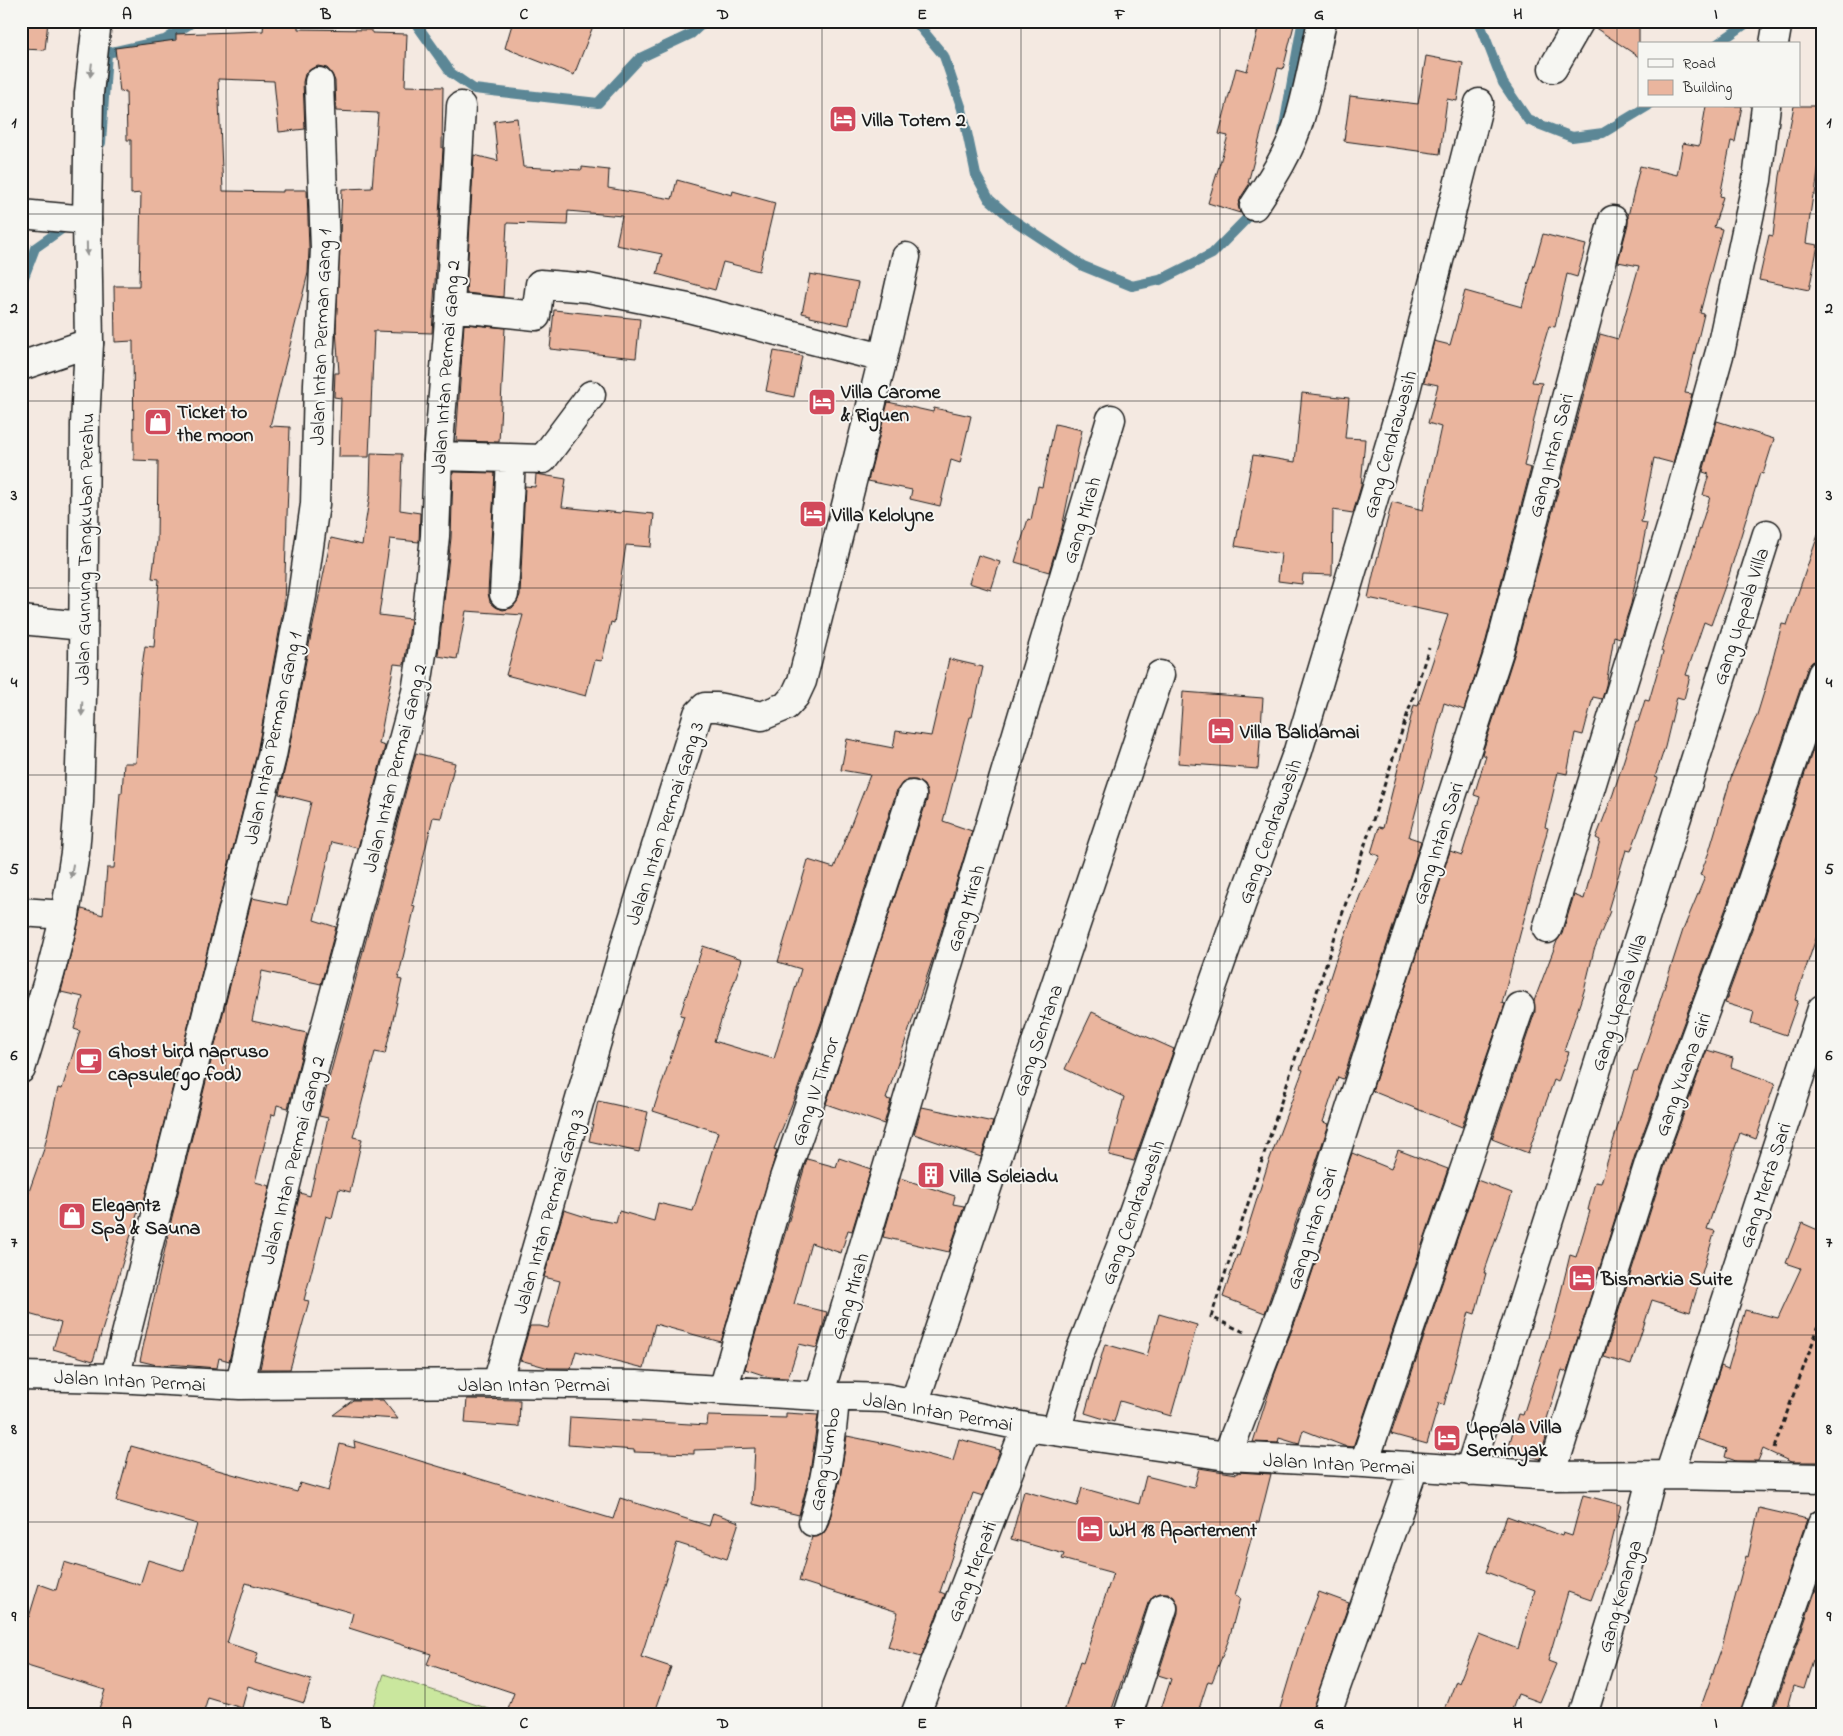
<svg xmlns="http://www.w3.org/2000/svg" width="1843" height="1736" font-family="'Indie Flower',sans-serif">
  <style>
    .green { fill: #cae79e; stroke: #73825d }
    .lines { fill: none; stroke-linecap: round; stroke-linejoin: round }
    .stream { stroke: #5c8796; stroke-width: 10 }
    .building { fill: #eab59e; stroke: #1c1c1c }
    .street-casing { stroke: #1c1c1c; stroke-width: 31 }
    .secondary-casing { stroke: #1c1c1c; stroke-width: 31 }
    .path { stroke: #1c1c1c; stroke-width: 3; stroke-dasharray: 5 4; stroke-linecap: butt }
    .street { stroke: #f6f6f2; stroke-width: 28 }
    .secondary { stroke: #f6f6f2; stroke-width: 28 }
    .oneway { fill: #949492 }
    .grid { fill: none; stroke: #1c1c1c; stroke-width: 1; stroke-opacity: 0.55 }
    .labels { text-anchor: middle; stroke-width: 4; stroke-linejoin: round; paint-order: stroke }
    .poi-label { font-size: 20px; font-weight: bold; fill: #1c1c1c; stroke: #f6f6f2; text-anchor: start }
    .street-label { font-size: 20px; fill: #1c1c1c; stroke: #f6f6f2 }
    .neatline { fill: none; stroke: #1c1c1c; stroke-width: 2 }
    .grid-label { font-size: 16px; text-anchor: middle; font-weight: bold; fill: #1c1c1c }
  </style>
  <rect width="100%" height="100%" fill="#f4e9e1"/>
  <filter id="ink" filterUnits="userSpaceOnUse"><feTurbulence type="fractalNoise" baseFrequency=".02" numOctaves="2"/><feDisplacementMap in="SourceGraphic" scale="10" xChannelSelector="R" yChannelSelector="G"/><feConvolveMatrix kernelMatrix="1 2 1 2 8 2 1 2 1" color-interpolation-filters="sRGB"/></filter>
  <g filter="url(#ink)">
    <!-- green -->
    <path class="green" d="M384,1674L495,1711L494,1715H370Z"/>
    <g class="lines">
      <!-- stream -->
      <path class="stream" d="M414,21L451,73L474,89L598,103L640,58L691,34L705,21
        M915,21L944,56L962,109L976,175L989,199L1012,219L1083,266L1132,286L1160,280L1212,254L1256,209
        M1479,21L1503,83L1528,120L1572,137L1603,133L1648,106
        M1717,44L1750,21
        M1283,132L1302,24L1306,21
        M101,143L107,53L165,40L194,21
        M21,285L35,248L69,224"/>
    </g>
    <!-- building -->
    <path class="building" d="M21,21H48L45,50L21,49Z
      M264,21L298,22V29L372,30V33L407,34L405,86L443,87L442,148H443L432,333L374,331L369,457H339L341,398L334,397L335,373H339L336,329L342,189L372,188L378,113L336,111L335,81L332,74L327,68L318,66L311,69L305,74L303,82L305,129L279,132L274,81L218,79L223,191L283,192V190H307L309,249L308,273L270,426L290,427L284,605L257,753L142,1209L139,1208L93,1361L53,1349L61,1323L21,1312V1214L44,1149L58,1088L62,1089L80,1031L74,1029L83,997L61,992L82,909L103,915L107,868H114L120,793H122L124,763H136L140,679L145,646L154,647L159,579L152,578L157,541L158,461L134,460L133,341L115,342L114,286H139L141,193L131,194V140H127L126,91L120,92L115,48L176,40V34L263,31Z
      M513,21H595L574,75L505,48Z
      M1260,21H1295L1283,69L1278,68L1248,183H1250L1241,197L1238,205L1240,213L1208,203L1228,136L1219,134L1236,68L1247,71Z
      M1596,21H1639V57L1594,27Z
      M1426,56L1463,63L1457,101L1447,99L1440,154L1344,141L1350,96L1418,104Z
      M1706,106H1742L1735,142L1731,141L1720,196L1723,197L1714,227L1722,229L1700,313L1704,314L1685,393L1692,394L1673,463L1654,458L1641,522L1647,523L1631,604L1620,638L1614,636L1606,685L1602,699L1593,697L1583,735L1575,733L1567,774L1558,772L1545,827L1548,828L1502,1003L1505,1004L1462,1127L1372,1091L1450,851L1462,855L1480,797L1474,795L1486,756L1482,754L1515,652L1600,334L1618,339L1639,266L1618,262L1628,224V216L1640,166L1677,175L1683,143L1699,146Z
      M1794,106H1822V139L1815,195H1813L1806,243L1818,245L1809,290L1759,280L1769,235L1773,236L1780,176Z
      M517,118L523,167L582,170V167L609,170L608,188L672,199L677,180L732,195L733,191L775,203L759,271L723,262L715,290L657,274L662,254L616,245L622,216L568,211L567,225L507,223L503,297L466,293L474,155L498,161L494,121Z
      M1543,234L1586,245L1577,277L1567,274L1555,327L1549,326L1532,382L1542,383L1524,466L1531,468L1485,644L1464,710L1444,703L1409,837L1421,841L1343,1079L1338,1077L1323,1122L1329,1124L1265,1313L1223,1297L1237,1255L1239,1256L1268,1164L1303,1070L1300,1069L1329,988L1327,987L1335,962L1361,893L1380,856L1371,853L1379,827L1383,828L1414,705L1418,706L1448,615L1368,598L1374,571L1392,502L1423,510L1441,427L1428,423L1438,385L1424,382L1434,341L1450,345L1465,291L1522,307Z
      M810,274L858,283L849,325L810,317V315L802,313Z
      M554,310L640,319L636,358L550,349Z
      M464,324L505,328L499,442L456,441Z
      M774,351L802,356L794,397L766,391Z
      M1302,393L1349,398L1345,438L1365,439L1361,486L1353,513L1333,510L1332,575L1303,574L1302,584L1278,581L1281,554L1235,546L1253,455L1295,462Z
      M888,402L933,412L934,408L971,416L960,463L951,460L940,506L910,499L912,490L868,481Z
      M1717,421L1774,439L1763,474L1760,473L1729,575L1711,625L1704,622L1686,675L1690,676L1684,699L1677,697L1665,747L1655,777L1658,778L1631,851L1626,850L1608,910L1610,911L1594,950L1584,991L1564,1051L1569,1052L1558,1082L1554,1080L1528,1153L1492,1139L1535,1012L1534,1001L1557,941L1562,934L1574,895L1584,899L1600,840L1596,838L1613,794L1636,722H1638L1645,700L1649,701L1663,652L1661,651L1710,497L1703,495L1709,474L1703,472Z
      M1055,424L1082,430L1062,528L1049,572L1015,562L1028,519L1031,520L1038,486L1042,487Z
      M371,453L402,454L400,510L420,513L419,542L390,539L379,615L411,619L408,639L404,665L394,664L379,744L385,746L358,848L332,842L314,920L336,927L321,984L262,971L252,1021L307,1033L288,1108L277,1105L275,1115L272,1114L255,1182L270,1186L229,1361L219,1358L217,1368L168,1364L167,1365H157L140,1361L172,1217L252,898L287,905L311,802L279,794L287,759L310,640L331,538L362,545L370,494Z
      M453,472L495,473L488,593L490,602L496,607L503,610L512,608L517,602L520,595L525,486L535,487L536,474L566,479L562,507L621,513L622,511L654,514L651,547L626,545L614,623L611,622L602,661L595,660L586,696L506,675L523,615L466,611L457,659L438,656L451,538Z
      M1818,535H1822V659L1812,662L1807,669L1726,908L1635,1155L1567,1372L1562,1370L1546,1422L1550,1423L1540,1459L1508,1449L1518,1414L1523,1415L1556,1313L1570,1255L1576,1257L1590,1211L1588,1210L1595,1182L1601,1183L1634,1071L1637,1072L1683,930L1705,877L1700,875L1709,852L1732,774L1757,715L1765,689L1782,624L1787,625Z
      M978,555L1000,562L991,590L969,583Z
      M949,659L983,667L972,717H970L943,821L972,831L934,955L886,1099L891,1100L884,1124L826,1104L927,800V792L924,785L916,780H908L902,783L897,790L823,1017L796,1094L774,1149L777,1150L721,1342L655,1324L644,1368L576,1351L571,1368H549L520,1360L530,1326H540L548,1328L560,1281L544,1277L564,1210L589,1218L616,1223L619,1211L654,1221L658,1203L693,1211L718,1132L653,1111L684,1016L680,1015L703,946L742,959L714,1041L774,1059L801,969L778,962L808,860L834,868L870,775L841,770L847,739L893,748L896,731L931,736Z
      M1183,692L1263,698L1258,769L1178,763Z
      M1822,723V921L1795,1000L1798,1001L1786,1035L1751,1023L1754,1012L1725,1003L1756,918Z
      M416,753L455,763L441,818L433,817L412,905L415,906L398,979L402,980L385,1054L375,1052L353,1137L362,1139L350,1192L339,1189L332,1218L326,1216L304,1300L309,1301L290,1369H260L274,1299L300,1193L310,1196L328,1118L319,1116Z
      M1092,1012L1174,1049L1134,1161L1109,1155L1124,1097L1065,1069Z
      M1707,1050L1733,1058L1731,1067L1775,1083L1756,1139L1740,1133L1707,1229L1715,1231L1690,1312L1652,1300L1631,1365L1604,1357L1665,1165Z
      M598,1101L648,1112L639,1152L589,1141Z
      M922,1107L993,1122L981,1157L914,1134Z
      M1398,1150L1448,1169L1353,1447L1344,1446L1303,1430L1299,1444L1279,1438L1278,1443L1253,1442L1274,1376L1300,1309L1352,1153L1391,1169Z
      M839,1158L871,1169L852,1231L848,1230L841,1253L811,1243L794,1304L827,1312L817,1348L799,1344L788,1378L769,1377L745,1369L807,1159L836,1167Z
      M900,1178L955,1196L953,1204L964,1206L949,1252L883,1237Z
      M1477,1180L1512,1193L1484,1273H1486L1475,1314L1469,1312L1444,1405L1439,1403L1427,1444L1391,1434Z
      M1822,1222V1462H1791L1763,1449L1758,1461H1736L1725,1457L1727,1449L1697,1439L1721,1366L1728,1369L1745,1310L1778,1318L1801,1268L1786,1263L1802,1223L1818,1230Z
      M1159,1314L1197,1325L1171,1416L1120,1401L1114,1422L1085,1413L1105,1344L1147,1356Z
      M467,1399L520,1400L519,1427L465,1423Z
      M353,1400H383L398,1419L333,1415Z
      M786,1413L818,1415L810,1473L799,1515L752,1504L755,1448L694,1450V1454L634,1452L635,1450L568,1445L570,1417L707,1425L708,1416L786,1418Z
      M847,1436L891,1445L953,1461L959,1439L1000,1450L983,1496L973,1493L940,1592L945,1594L921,1657L888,1647L898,1612L799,1581L812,1537H817L823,1534L828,1526L840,1479Z
      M354,1441L613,1519L620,1498L709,1526L713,1513L739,1522L727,1559L677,1543L641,1657L671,1667L654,1715H506L514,1693L427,1664L431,1654L349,1628L353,1613L246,1583L227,1643L258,1653L255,1663L311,1680L304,1703L248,1686L242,1708L208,1698L203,1715H97L105,1690L21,1664V1615L29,1617L39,1584L56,1590L64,1562L140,1585L148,1560L184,1571L197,1524L116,1501L131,1446L297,1492L300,1483L328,1491L340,1444L355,1448Z
      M1199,1468L1237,1474V1472L1271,1474L1259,1522H1256L1235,1596L1240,1598L1229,1639L1212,1682L1208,1681L1197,1715H1159L1171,1679L1158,1675L1178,1613V1605L1174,1597L1168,1593H1160L1153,1596L1148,1603L1110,1715H1063L1080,1662L1083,1663L1113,1573L1062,1559L1064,1554L1011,1539L1024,1491L1077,1506L1082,1488L1139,1504L1146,1476L1194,1488Z
      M1583,1495L1621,1505L1610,1549L1591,1600L1568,1592L1548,1661L1556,1664L1540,1702L1518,1694L1510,1715H1443L1456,1681L1459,1683L1479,1634L1518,1649L1535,1590L1486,1572L1507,1516L1562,1536L1563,1533L1572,1536Z
      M1759,1508L1807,1519L1740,1715H1698L1722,1647L1746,1556L1748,1557Z
      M1822,1572V1663L1813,1660L1804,1689L1793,1686L1785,1715H1772Z
      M1319,1592L1349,1603L1311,1715H1278L1299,1645Z"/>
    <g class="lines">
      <defs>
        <path id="street" d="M1774,44L1778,21
          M1553,68L1580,21
          M1254,206C1272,179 1291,150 1300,118C1309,87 1315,54 1322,21
          M21,214L87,220
          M450,307L536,316L540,284L588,288L688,308L883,358
          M21,366L89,343
          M438,456L543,459L591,395
          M504,594L511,459
          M21,620L83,626
          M21,912L65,915
          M1547,929L1672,524L1721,348L1757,180L1766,106
          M21,1376L115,1378L240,1385L497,1383L637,1385L819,1396L886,1398L1026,1427L1227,1456L1364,1463L1551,1476L1669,1475L1822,1478
          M115,1378L272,756L302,596L315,504L318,384L325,249L319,82
          M497,1383L628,935L698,714L705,707H717L762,716L786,706L795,696L802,681L883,358L906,257
          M240,1385L259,1296L314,1069L416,692L424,641L435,536L438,456L450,307L461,106
          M723,1390L784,1178L838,1022L912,795
          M819,1396L1111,419
          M914,1404L1160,675
          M1056,1431L1078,1357L1123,1241L1241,905L1298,751L1405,394L1479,103
          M1227,1456L1285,1304L1315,1217L1500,648L1613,220
          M1364,1463L1520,1007
          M1469,1471L1767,534
          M1669,1475L1822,1009
          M1551,1476L1595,1333L1650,1160L1741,913L1822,674
          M813,1522C826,1481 832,1440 835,1397
          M915,1715L1026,1427
          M1128,1715L1163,1608
          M1326,1715L1414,1467
          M1583,1715L1628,1568L1652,1476
          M1755,1715L1822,1524"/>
        <path id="secondary" d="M21,1069L50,974L65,915L75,853L79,802L83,661L85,424L89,343L87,220L89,93L97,21"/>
      </defs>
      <!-- street casing -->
      <use href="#street" class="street-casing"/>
      <!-- secondary casing -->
      <use href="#secondary" class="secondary-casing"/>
      <!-- path -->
      <path class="path" d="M1244,1332L1211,1317L1429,648
        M1774,1448L1822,1317"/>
      <!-- street -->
      <use href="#street" class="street"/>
      <!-- secondary -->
      <use href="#secondary" class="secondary"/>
    </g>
    <!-- one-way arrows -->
    <defs><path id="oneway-solid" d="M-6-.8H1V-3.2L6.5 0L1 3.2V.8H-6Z" transform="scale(1.25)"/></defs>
    <g class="oneway">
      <use href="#oneway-solid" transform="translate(91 70) rotate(97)"/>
      <use href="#oneway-solid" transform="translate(87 249) rotate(89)"/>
      <use href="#oneway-solid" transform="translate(82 709) rotate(92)"/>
      <use href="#oneway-solid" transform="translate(72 871) rotate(98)"/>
    </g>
  </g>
  <!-- grid -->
  <path class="grid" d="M226,21V1715M425,21V1715M624,21V1715M822,21V1715M1021,21V1715M1220,21V1715M1418,21V1715M1617,21V1715M21,214H1822M21,401H1822M21,588H1822M21,775H1822M21,961H1822M21,1148H1822M21,1335H1822M21,1522H1822"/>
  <!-- icons -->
  <defs>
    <symbol id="hotel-square" viewBox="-11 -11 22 22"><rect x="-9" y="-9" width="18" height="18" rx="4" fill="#d1495b" stroke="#f6f6f2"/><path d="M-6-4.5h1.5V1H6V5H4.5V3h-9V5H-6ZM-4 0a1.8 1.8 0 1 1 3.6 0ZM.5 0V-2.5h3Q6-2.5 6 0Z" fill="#fff"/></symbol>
    <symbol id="shop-square" viewBox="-11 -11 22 22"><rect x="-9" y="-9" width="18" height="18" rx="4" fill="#d1495b" stroke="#f6f6f2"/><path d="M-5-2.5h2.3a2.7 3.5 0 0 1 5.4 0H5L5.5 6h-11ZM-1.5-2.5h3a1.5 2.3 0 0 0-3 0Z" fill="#fff"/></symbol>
    <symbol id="cafe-square" viewBox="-11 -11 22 22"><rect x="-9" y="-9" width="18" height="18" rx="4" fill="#d1495b" stroke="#f6f6f2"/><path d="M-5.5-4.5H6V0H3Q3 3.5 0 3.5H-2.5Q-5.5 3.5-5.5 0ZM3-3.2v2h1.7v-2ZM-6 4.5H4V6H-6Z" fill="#fff"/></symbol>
    <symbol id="building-square" viewBox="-11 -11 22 22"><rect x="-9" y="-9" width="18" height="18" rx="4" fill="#d1495b" stroke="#f6f6f2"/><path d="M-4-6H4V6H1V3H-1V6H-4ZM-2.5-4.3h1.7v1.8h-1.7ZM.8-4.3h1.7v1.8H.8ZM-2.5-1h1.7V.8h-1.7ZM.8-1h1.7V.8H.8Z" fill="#fff"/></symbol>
  </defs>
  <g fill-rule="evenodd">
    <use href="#hotel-square" x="827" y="103" width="32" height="32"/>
    <use href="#hotel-square" x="806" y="386" width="32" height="32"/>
    <use href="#shop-square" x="142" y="406" width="32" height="32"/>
    <use href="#hotel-square" x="797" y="498" width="32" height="32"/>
    <use href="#hotel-square" x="1205" y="715" width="32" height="32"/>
    <use href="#cafe-square" x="73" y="1045" width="32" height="32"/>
    <use href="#building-square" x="915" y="1159" width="32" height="32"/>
    <use href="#shop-square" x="56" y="1200" width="32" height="32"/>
    <use href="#hotel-square" x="1566" y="1262" width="32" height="32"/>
    <use href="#hotel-square" x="1431" y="1422" width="32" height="32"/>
    <use href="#hotel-square" x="1074" y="1513" width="32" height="32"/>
  </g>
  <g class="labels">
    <!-- poi labels -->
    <g class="poi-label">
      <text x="862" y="126">Villa Totem 2</text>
      <text x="841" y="398">Villa Carome<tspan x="841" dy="23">&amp; Riguen</tspan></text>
      <text x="177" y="418">Ticket to<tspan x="177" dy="23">the moon</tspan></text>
      <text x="832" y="521">Villa Kelolyne</text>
      <text x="1240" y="738">Villa Balidamai</text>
      <text x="108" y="1057">Ghost bird napruso<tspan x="108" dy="23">capsule(go fod)</tspan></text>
      <text x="950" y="1182">Villa Soleiadu</text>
      <text x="91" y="1211">Elegantz<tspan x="91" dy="23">Spa &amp; Sauna</tspan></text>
      <text x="1601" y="1285">Bismarkia Suite</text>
      <text x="1466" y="1433">Uppala Villa<tspan x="1466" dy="23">Seminyak</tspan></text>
      <text x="1109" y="1536">WH 18 Apartement</text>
    </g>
    <!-- street labels -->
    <g class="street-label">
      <text transform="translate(320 337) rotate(-88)" y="7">Jalan Intan Perman Gang 1</text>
      <text transform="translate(445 367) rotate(-86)" y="7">Jalan Intan Permai Gang 2</text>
      <text transform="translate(1389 444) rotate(-74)" y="7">Gang Cendrawasih</text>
      <text transform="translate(1550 455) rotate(-75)" y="7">Gang Intan Sari</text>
      <text transform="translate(1081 520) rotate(-73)" y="7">Gang Mirah</text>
      <text transform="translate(84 549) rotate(-89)" y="7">Jalan Gunung Tangkuban Perahu</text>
      <text transform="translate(1740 616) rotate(-72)" y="7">Gang Uppala Villa</text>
      <text transform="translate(272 738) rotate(-78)" y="7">Jalan Intan Perman Gang 1</text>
      <text transform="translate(394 768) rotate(-76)" y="7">Jalan Intan Permai Gang 2</text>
      <text transform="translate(664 823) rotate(-72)" y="7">Jalan Intan Permai Gang 3</text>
      <text transform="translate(1269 831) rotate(-70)" y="7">Gang Cendrawasih</text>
      <text transform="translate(1437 843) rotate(-72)" y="7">Gang Intan Sari</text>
      <text transform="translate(965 908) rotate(-73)" y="7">Gang Mirah</text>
      <text transform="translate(1618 1002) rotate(-72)" y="7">Gang Uppala Villa</text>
      <text transform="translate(1037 1040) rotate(-71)" y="7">Gang Sentana</text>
      <text transform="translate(1682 1074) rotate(-70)" y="7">Gang Yuana Giri</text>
      <text transform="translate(814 1091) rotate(-71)" y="7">Gang IV Timor</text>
      <text transform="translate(292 1160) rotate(-76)" y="7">Jalan Intan Permai Gang 2</text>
      <text transform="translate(1764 1185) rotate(-72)" y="7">Gang Merta Sari</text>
      <text transform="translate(548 1211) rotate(-74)" y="7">Jalan Intan Permai Gang 3</text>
      <text transform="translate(1132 1212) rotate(-70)" y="7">Gang Cendrawasih</text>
      <text transform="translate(1311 1228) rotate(-72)" y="7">Gang Intan Sari</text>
      <text transform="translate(849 1296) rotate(-73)" y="7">Gang Mirah</text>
      <text transform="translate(130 1380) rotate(3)" y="7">Jalan Intan Permai</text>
      <text x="534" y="1391">Jalan Intan Permai</text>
      <text transform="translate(938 1411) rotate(10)" y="7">Jalan Intan Permai</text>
      <text transform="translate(824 1459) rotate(-80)" y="7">Gang Jumbo</text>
      <text transform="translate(1339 1463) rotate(3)" y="7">Jalan Intan Permai</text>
      <text transform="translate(971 1571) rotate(-69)" y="7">Gang Merpati</text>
      <text transform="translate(1619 1596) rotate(-74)" y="7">Gang Kenanga</text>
    </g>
  </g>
  <!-- margin -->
  <rect width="1843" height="1736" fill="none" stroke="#f6f6f2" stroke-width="55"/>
  <!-- legend -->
  <rect x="1638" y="42" width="162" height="65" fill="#f6f6f2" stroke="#9f9f9c"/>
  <rect x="1648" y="59" width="25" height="8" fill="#f6f6f2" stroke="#9f9f9c"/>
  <text x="1683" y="68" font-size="15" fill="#1c1c1c">Road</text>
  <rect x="1648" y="80" width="25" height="15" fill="#eab59e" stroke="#9f9f9c"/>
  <text x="1683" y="92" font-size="15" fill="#1c1c1c">Building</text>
  <rect x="28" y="28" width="1788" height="1680" class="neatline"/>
  <g class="grid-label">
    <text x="127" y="19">A</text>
    <text x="326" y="19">B</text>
    <text x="524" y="19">C</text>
    <text x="723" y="19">D</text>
    <text x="922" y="19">E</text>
    <text x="1120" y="19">F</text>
    <text x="1319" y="19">G</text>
    <text x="1518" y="19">H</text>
    <text x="1716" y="19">I</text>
    <text x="14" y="127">1</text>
    <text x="1829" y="127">1</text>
    <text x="14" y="313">2</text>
    <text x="1829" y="313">2</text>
    <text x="14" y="500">3</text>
    <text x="1829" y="500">3</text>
    <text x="14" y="687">4</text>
    <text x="1829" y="687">4</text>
    <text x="14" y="874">5</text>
    <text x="1829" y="874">5</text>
    <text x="14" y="1060">6</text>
    <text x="1829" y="1060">6</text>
    <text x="14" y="1247">7</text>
    <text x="1829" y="1247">7</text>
    <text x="14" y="1434">8</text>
    <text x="1829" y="1434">8</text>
    <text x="14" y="1621">9</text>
    <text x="1829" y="1621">9</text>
    <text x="127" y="1728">A</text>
    <text x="326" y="1728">B</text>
    <text x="524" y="1728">C</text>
    <text x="723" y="1728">D</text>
    <text x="922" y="1728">E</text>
    <text x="1120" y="1728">F</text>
    <text x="1319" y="1728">G</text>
    <text x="1518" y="1728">H</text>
    <text x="1716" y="1728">I</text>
  </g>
</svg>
